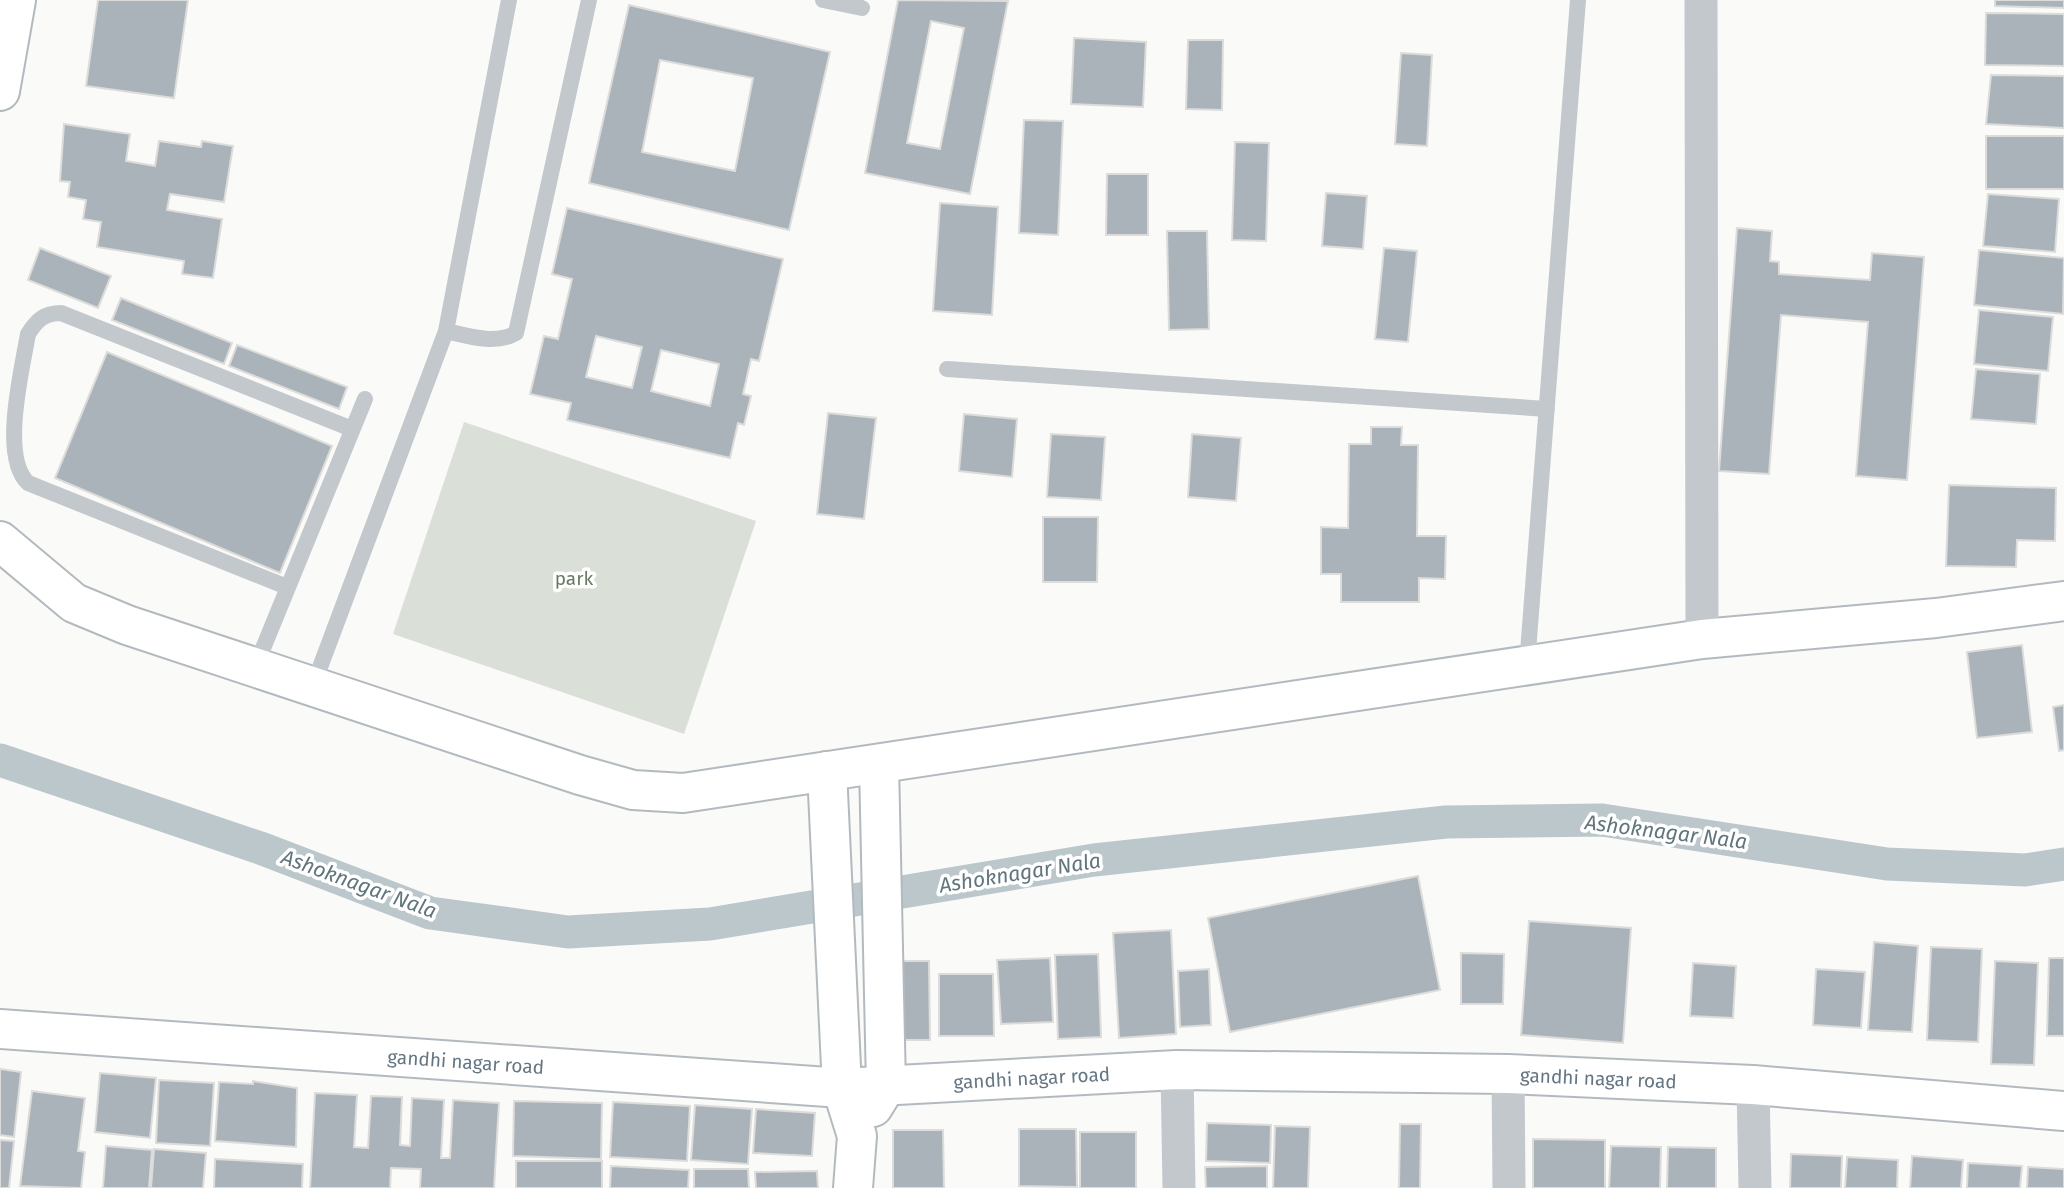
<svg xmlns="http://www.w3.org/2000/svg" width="2064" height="1188" font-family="'Fira Sans',sans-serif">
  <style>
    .green { fill: #dadfd7 }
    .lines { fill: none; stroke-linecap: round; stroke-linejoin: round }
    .canal { stroke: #bbc7cb; stroke-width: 33 }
    .building { fill: #aab3b9; stroke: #dcdcda; stroke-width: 2; fill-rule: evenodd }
    .secondary-casing { stroke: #b3babf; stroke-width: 42 }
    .lane { stroke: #c3c8cc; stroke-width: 16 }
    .street { stroke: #c3c8cc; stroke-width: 33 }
    .secondary { stroke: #fff; stroke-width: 38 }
    .labels { text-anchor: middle; stroke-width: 7; stroke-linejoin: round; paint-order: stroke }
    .park-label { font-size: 19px; fill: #687a64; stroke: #fff }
    .street-label { font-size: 19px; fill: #657683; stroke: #fff }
    .water-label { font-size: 21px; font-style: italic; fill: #60757c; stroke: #fff }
  </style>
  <rect width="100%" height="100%" fill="#fafaf8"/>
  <!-- green -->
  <path class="green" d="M464,422L756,521L684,734L393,634Z"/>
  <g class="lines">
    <!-- canal -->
    <path class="canal" d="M0,760L263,849L430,913L568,932L710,924L1094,860L1446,822L1602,820L1887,864L2025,870L2064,864"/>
  </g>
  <!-- building -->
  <path class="building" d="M98,0H188L174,98L86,86Z
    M898,0L1008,1L970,194L865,173ZM931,21L964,28L940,149L907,143Z
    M1995,0H2064V8L1995,6Z
    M629,5L830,52L789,230L589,183ZM660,60L753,78L735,171L642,152Z
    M1986,13L2064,14V66L1985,65Z
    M1074,38L1146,42L1143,107L1071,104Z
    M1188,40H1223L1222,110L1186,109Z
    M1401,53L1432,55L1427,146L1395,144Z
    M1991,75L2064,76V128L1986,124Z
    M1024,120L1063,121L1058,235L1019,233Z
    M64,124L130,134L126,161L155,166L159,141L201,147L202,141L233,146L224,202L170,194L167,210L222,219L213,278L182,274L184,261L97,247L101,222L83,219L86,200L68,197L70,182L60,181Z
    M1986,136H2064V189H1986Z
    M1235,142L1269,143L1266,241L1232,240Z
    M1107,174H1148V235H1106Z
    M1326,193L1367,196L1363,249L1322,246Z
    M1988,194L2059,199L2055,252L1983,246Z
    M940,203L998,207L992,315L933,311Z
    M567,208L783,259L759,361L751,359L743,394L751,396L744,425L738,423L730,458L567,420L571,403L530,394L544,336L558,339L572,279L552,274ZM596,336L642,347L632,388L586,377ZM661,350L719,364L710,406L651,391Z
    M1737,228L1772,231L1770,261L1779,262V274L1870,280L1872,253L1924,257L1907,480L1856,476L1868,322L1781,315L1769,474L1719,471Z
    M1167,231H1207L1209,329L1169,330Z
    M40,248L111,276L98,308L28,280Z
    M1384,248L1417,251L1408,342L1375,339Z
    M1979,250L2064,258L2063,314L1974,305Z
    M121,298L232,343L224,364L112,320Z
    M1979,310L2053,317L2048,371L1974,364Z
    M237,345L347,387L339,409L229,366Z
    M107,352L332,446L280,573L55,478Z
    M1976,369L2040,374L2036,424L1971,419Z
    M828,413L876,418L864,519L817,514Z
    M964,414L1017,419L1012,477L959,471Z
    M1371,427H1402L1401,445H1418L1417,536H1446L1445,579L1419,578V602H1341V574H1321V527L1348,528L1349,444H1371Z
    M1051,434L1105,437L1101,500L1047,497Z
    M1192,434L1241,438L1236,501L1188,497Z
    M1949,485L2056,488L2055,541L2017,540L2016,567L1946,566Z
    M1043,517H1098L1097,582H1043Z
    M2022,645L2032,732L1977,738L1967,652Z
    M2064,705V750L2059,751L2053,707Z
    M1418,876L1440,990L1230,1032L1208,918Z
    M1529,921L1631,928L1623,1043L1521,1035Z
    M1171,930L1176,1034L1119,1038L1113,933Z
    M1874,942L1918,946L1912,1032L1868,1030Z
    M1931,947L1982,949L1978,1042L1927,1040Z
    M1461,953L1504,954L1503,1004H1461Z
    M1098,954L1101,1037L1058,1039L1055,955Z
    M1050,958L1053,1022L1001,1024L997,960Z
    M2049,958H2064V1036H2047Z
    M891,961H929L930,1040H892Z
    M1995,961L2038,963L2034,1065L1991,1064Z
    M1693,963L1736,966L1733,1018L1690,1016Z
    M1209,969L1211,1025L1180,1027L1178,971Z
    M1816,969L1865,972L1861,1028L1813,1025Z
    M939,974H993L994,1036H939Z
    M0,1069L21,1072L14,1137L0,1135Z
    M100,1073L156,1078L150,1138L95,1132Z
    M159,1080L214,1083L210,1146L156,1143Z
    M253,1081L297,1088L296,1147L215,1141L219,1082L253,1084Z
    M32,1091L85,1098L78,1151L85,1152L81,1188L20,1186Z
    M315,1093L357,1095L354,1147L368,1148L371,1096L402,1097L400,1145L410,1146L412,1098L444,1100L441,1158H450L453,1100L499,1103L494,1188H420L421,1169L391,1168L390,1188H310Z
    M514,1101L602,1103L601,1159L513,1156Z
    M613,1102L690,1106L687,1161L610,1157Z
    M695,1105L752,1109L748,1164L691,1160Z
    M756,1109L815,1113L812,1156L753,1153Z
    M1207,1123L1271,1125L1270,1163L1206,1161Z
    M1400,1124H1421L1420,1188H1399Z
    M1275,1126L1310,1127L1308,1188H1273Z
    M1019,1129H1076L1077,1187L1019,1186Z
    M893,1130H943L944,1188H893Z
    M1080,1132H1136V1188H1080Z
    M1533,1139L1605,1140V1188H1533Z
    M0,1140L14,1141L9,1188H0Z
    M106,1146L152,1150L149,1188H103Z
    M1611,1146L1661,1147L1660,1188H1609Z
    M1668,1147L1716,1148V1188H1667Z
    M154,1149L206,1153L203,1188H151Z
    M1791,1154L1842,1156L1841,1188H1790Z
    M1912,1156L1963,1160L1961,1188H1910Z
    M1847,1157L1898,1160L1897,1188H1845Z
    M215,1159L303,1164L302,1188H214Z
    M516,1161H602V1188H516Z
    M1968,1163L2022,1166L2020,1188H1967Z
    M611,1166L689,1170L688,1188H610Z
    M1267,1166V1188H1206L1205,1167Z
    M2028,1167L2064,1169V1188H2027Z
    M694,1169H748L749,1188H694Z
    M817,1171L818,1188H756L755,1172Z"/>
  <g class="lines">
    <defs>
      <g id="secondary">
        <path d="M0,91L16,0"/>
        <path d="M0,541L74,603L127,625L580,775L633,790L683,793L1702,639L1936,618L2064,601"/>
        <path d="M827,771L842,1088L857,1136L853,1188"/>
        <path id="s1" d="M0,1029L842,1088L1177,1070L1508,1074L1753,1085L2064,1111"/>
        <path d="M873,1107L886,1086L879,764"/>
      </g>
    </defs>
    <!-- secondary casing -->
    <use href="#secondary" class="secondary-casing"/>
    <!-- lane -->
    <path class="lane" d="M823,0L862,8
      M446,331C468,336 496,345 516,333L589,0
      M947,369L1547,409
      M287,587L28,483C0,457 22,370 28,334C37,320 44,313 61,313L352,429
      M1527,665L1578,0
      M255,668L365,399
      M313,686L446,331L509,0"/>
    <!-- street -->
    <path class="street" d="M1701,0L1702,639
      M1177,1070L1179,1188
      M1508,1074L1509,1188
      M1753,1085L1755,1188"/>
    <!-- secondary -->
    <use href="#secondary" class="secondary"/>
  </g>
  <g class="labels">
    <!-- park labels -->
    <g class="park-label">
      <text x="574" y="585">park</text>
    </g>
    <!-- street labels -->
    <g class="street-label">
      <text dy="7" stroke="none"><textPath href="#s1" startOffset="467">gandhi nagar road</textPath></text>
      <text dy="7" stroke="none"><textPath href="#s1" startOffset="1034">gandhi nagar road</textPath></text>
      <text dy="7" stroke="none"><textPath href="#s1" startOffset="1601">gandhi nagar road</textPath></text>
    </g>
    <!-- water labels -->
    <g class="water-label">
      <text transform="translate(1666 832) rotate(7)" y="7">Ashoknagar Nala</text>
      <text transform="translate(1020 873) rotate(-9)" y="7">Ashoknagar Nala</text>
      <text transform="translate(359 884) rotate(20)" y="7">Ashoknagar Nala</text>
    </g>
  </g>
</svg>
